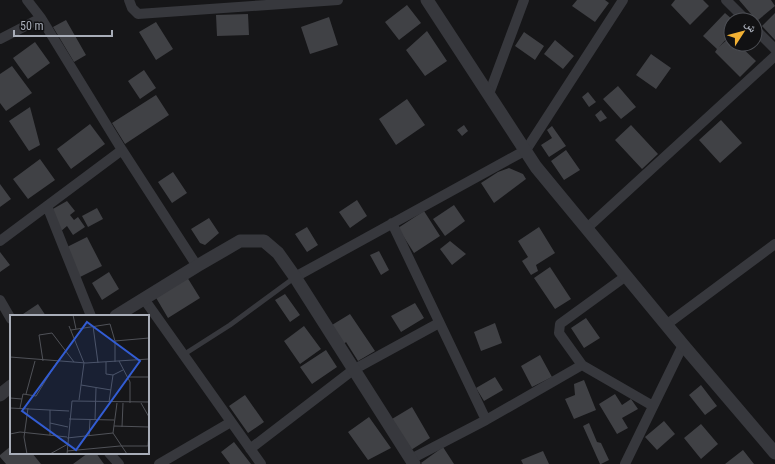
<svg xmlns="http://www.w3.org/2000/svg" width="775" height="464" font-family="'Roboto Condensed','Noto Naskh Arabic',sans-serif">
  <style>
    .building { fill: #404145 }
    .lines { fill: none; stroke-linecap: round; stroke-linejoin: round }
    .service { stroke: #37383d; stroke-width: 5 }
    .minor { stroke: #37383d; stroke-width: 10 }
    .tertiary { stroke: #37383d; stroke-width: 13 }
    .inset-road { fill: none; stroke: #505258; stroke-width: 1 }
    .view { fill: #325cd3; fill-opacity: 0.15; stroke: #325cd3; stroke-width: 2 }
    .inset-edge { fill: none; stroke: #a8adb8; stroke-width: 2 }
  </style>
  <rect width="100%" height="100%" fill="#161618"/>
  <!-- building -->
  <path class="building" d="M577,0H605L609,3L595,22L572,6Z
    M675,0H703L709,6L690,25L671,5Z
    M739,0H771L775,6L757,21Z
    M407,5L421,23L399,40L385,22Z
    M725,13L733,20H731V34L719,47L731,36V44H738L756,61L740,77L715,52L717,49L703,36Z
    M775,13V40L762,26Z
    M248,14L249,35L217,36L216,15Z
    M329,17L338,45L310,54L301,27Z
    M66,20L86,55L74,62L53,27Z
    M156,22L173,49L156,60L139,32Z
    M427,31L447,61L425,76L406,50Z
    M524,32L544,46L535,60L515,46Z
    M555,40L574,56L563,69L544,54Z
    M35,42L50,63L28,79L13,58Z
    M651,54L671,68L656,89L636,75Z
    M12,66L32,93L6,111L0,103V74Z
    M144,70L156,88L140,99L128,81Z
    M618,86L636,107L621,119L603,99Z
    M588,92L596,102L589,107L582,97Z
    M156,95L169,115L125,144L112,123Z
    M407,99L425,125L396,145L379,119Z
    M30,107L40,145L29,151L9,121Z
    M601,110L607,118L600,122L595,115Z
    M721,120L742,143L720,163L699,140Z
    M90,124L105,144L71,169L57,149Z
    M464,125L468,131L462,136L457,130Z
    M631,125L658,154L642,169L615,140Z
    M552,126L566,146L549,157L541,145L552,138L547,130Z
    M566,150L580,170L564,180L551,161Z
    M40,159L55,180L28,199L13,179Z
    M509,168L523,174L526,179L494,203L481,183L498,172Z
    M173,172L187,193L172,203L158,182Z
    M0,184L11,199L0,207Z
    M357,200L367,216L350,228L339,212Z
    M67,201L75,211L70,215L74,220L78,217L85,227L73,235L67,226L60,232L51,210Z
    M454,205L465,221L445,236L433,219Z
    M97,208L103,219L88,227L82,216Z
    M424,211L440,236L414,253L398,228Z
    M209,218L219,233L205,245L200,243L191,229Z
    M307,227L318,245L307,252L295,234Z
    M539,227L555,253L536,265L538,271L531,275L522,261L528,257L518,241Z
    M87,237L102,266L80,277L65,248Z
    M450,241L466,254L452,265L440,249Z
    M379,251L389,270L381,275L370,255Z
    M0,252L10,265L0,272Z
    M550,267L571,299L555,309L534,278Z
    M109,272L119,289L102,300L92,283Z
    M187,277L200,298L168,318L155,296Z
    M285,294L300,315L290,322L275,300Z
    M415,303L424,318L401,332L391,316Z
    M38,304L46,316H20Z
    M350,314L375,351L358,361L346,342L344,344L332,325Z
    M586,318L600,338L584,348L571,328Z
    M495,323L502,343L481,351L474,332Z
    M304,326L321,349L300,364L284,341Z
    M326,350L337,367L312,384L300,367Z
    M540,355L552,377L532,387L521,366Z
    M495,377L503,390L484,401L476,388Z
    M584,380L596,410L574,419L565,399L575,395L574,384Z
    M701,385L717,406L705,415L689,395Z
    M615,394L622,405L631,399L638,409L622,418L628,428L617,434L599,404Z
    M245,395L264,422L248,433L229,406Z
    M412,407L430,438L411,450L392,419Z
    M369,417L391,448L368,460L348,432Z
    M664,421L675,434L657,450L645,437Z
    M589,423L597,442L601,443L609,460L601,464H600L583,426Z
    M701,424L718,444L701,459L684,438Z
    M234,442L251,464H230L221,452Z
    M11,446V453H32L41,464H6L0,457V455Z
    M443,447L454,464H422L421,463Z
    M743,450L754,464H725Z
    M543,451L549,464H523L521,460Z
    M88,453H96L104,464H73Z"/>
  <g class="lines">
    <!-- service -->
    <path class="service" d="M183,355L230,325L294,278"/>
    <!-- minor -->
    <path class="minor" d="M27,0L41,18L122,150L197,266
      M129,0L132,8L138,14L338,0
      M726,0L746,20
      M755,29L775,49
      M0,39L41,18
      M489,94L524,0
      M47,206L91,316
      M392,223L486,420
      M587,228L775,56
      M0,241L122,150
      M295,277L526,150L623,0
      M144,299L261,464
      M0,300L11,319
      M666,325L775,244
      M582,365L559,333L560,324L626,276
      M250,449L353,370L439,323
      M109,453L119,464
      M411,459L486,420L582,365L653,406
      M159,464L231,422
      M625,464L683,345"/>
    <!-- tertiary -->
    <path class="tertiary" d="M427,0L536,167L683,345L775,453
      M116,316L197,266L240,241H264L278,253L295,277L414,464
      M0,395L11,386"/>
  </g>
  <!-- overview -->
  <g transform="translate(10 315)">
    <rect width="139" height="139" fill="#161618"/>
    <path class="inset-road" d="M63,0L66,14M59,11L74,48L69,85M83,11L88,48M61,15L100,9L105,26V47M105,26L139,23M0,42L76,48L139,44M33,46L29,20L42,18L64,47M109,46L120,67V88M96,47V59L103,60M118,62H139M71,70L101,75M16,79L25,46M0,83L12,84M99,87L103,60L113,55M107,88L103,118L117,139M131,88L139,102M0,93L59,96M10,93L13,79L26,81L47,47M40,95V120M59,104L104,105M85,105L86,73M40,108L58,112M104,111L139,112M112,112L113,88M0,119L10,117L57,122M79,121L80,105M57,123L103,118M138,131L139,118M57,136L110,131H139M17,139L14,122L18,93M40,139L58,129M57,139L62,86L139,87"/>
    <path class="view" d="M77,7L130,46L66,135L12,96Z"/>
    <rect width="139" height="139" class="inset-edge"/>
  </g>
  <!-- north arrow -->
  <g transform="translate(743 32) rotate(54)"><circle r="19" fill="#111113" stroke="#4d4f55"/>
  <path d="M0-3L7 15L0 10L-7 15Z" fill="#f2b134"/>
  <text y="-6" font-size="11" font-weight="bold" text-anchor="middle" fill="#a8adb8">ش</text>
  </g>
  <!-- scale -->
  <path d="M14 30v6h98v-6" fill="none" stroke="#a8adb8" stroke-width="2"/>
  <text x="20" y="30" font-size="12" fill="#a8adb8" stroke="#111113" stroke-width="3" paint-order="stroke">50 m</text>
</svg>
